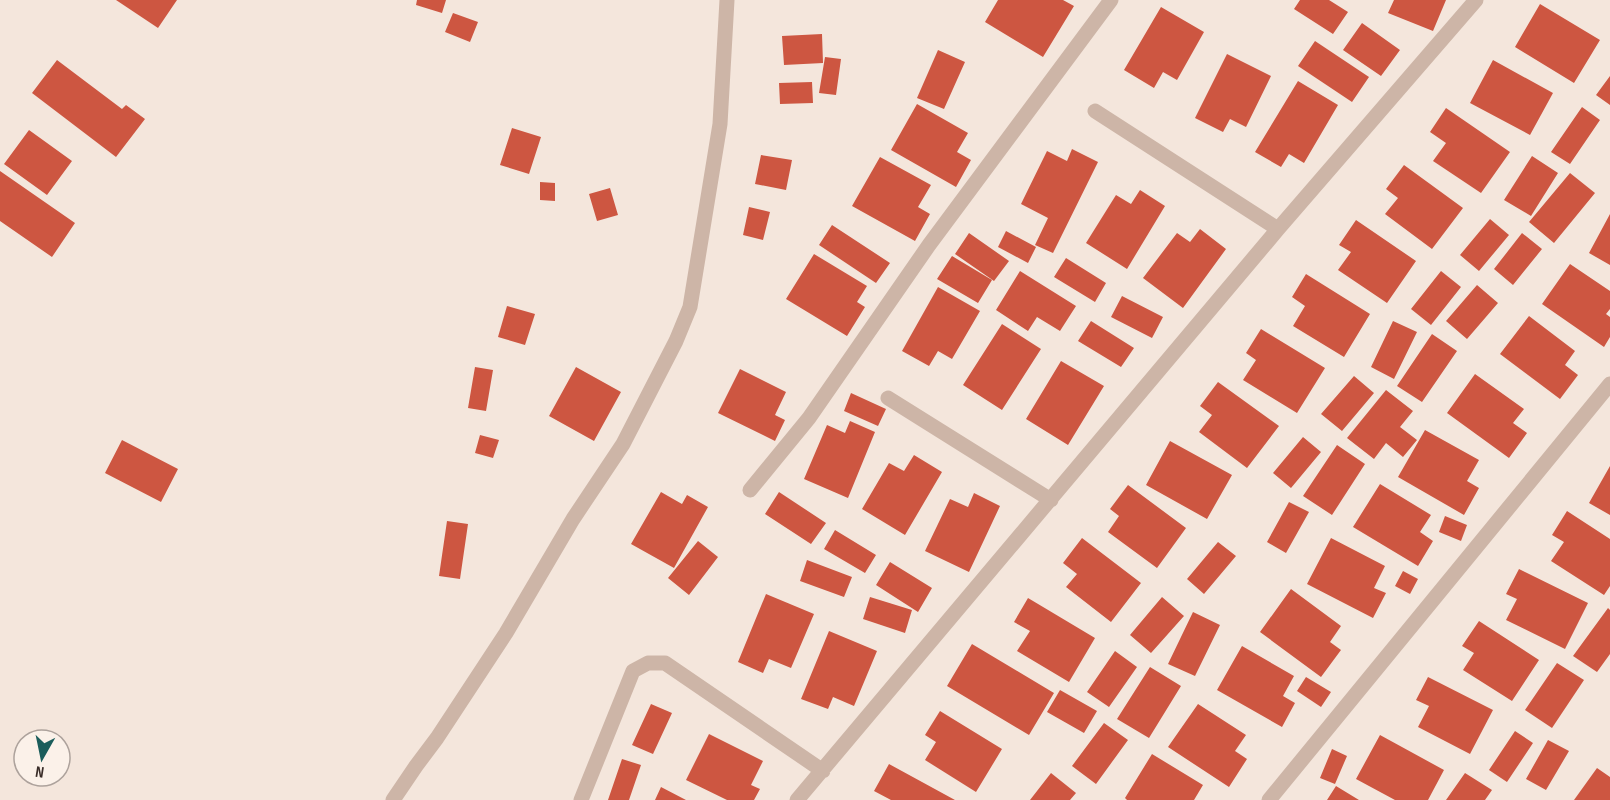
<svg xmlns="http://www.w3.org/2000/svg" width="1610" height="800" font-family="'Sofia Sans Condensed',sans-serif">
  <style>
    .building { fill: #cd5641 }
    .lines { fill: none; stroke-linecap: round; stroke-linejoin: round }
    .street { stroke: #cdb5a7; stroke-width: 15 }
  </style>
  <rect width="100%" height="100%" fill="#f4e6dc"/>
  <!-- building -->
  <path class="building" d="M116,0H177L158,28Z
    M417,0H446L442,13L416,5Z
    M998,0H1063L1074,6L1043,57L985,22Z
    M1300,0H1329L1348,12L1333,34L1294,9Z
    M1394,0H1446L1433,31L1388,13Z
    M1540,4L1600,40L1574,83L1515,47Z
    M1161,7L1204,32L1177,80L1163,72L1154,88L1124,70Z
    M453,13L478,22L470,42L445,32Z
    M1362,23L1400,50L1381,76L1343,50Z
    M822,34L823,63L784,65L782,36Z
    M1315,41L1369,77L1352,102L1298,66Z
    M938,50L965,62L944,109L917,98Z
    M1227,54L1271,76L1246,127L1230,119L1223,132L1195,118Z
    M825,57L841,59L836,95L819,93Z
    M57,60L122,109L126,105L145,119L116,157L32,93Z
    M1493,60L1553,93L1530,135L1470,103Z
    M1610,76V105L1596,95Z
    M1298,81L1338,105L1304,163L1289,154L1281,167L1255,152Z
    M812,82L813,103L780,104L779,83Z
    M917,104L968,133L957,152L971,160L956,187L891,150Z
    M1582,107L1600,120L1570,164L1551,152Z
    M1446,108L1510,152L1481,193L1433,161L1446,143L1430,132Z
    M512,128L541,137L529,174L500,165Z
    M29,130L72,161L47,195L4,164Z
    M1072,149L1098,162L1053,253L1035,245L1048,218L1021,204L1047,151L1067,161Z
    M761,155L792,160L786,190L755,184Z
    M1532,156L1558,173L1531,216L1504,200Z
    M880,157L931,185L918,207L930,214L915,241L852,206Z
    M1404,165L1463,208L1432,249L1385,214L1398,198L1386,189Z
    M0,171L75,223L52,257L0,221Z
    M1570,173L1595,193L1554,243L1529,222Z
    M540,182L555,183V201L540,200Z
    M610,188L618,215L597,221L589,194Z
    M1140,190L1165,206L1127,269L1086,243L1116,195L1131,204Z
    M749,207L770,212L763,240L743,235Z
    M1610,214V265L1589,253Z
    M1490,219L1509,235L1479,271L1460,255Z
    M1356,220L1416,261L1387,303L1338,270L1351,252L1339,245Z
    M832,225L890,263L876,283L819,245Z
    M1200,229L1226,249L1183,308L1143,278L1177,233L1190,242Z
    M1006,231L1036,247L1028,263L998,247Z
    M969,233L1009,261L994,281L955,254Z
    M1522,233L1542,249L1513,285L1494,269Z
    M814,254L867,286L857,302L865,307L847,336L786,299Z
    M952,256L992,280L978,303L937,279Z
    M1066,258L1106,283L1095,302L1054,277Z
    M1570,264L1610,291V309L1606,314L1610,317V337L1604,347L1542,304Z
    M1020,271L1076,306L1060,331L1037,317L1028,331L996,310Z
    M1441,271L1461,287L1431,325L1411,309Z
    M1306,274L1370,314L1344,357L1293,326L1305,306L1292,297Z
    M1477,285L1498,303L1467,339L1446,321Z
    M938,287L980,311L952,359L938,351L929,366L902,351Z
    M1122,296L1163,317L1152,338L1111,317Z
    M507,306L535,314L525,345L498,337Z
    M1529,316L1575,351L1565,365L1578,375L1560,399L1500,354Z
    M1091,321L1134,348L1121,367L1078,341Z
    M1393,321L1417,332L1394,379L1371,367Z
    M1002,324L1041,349L1002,410L963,385Z
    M1261,329L1325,368L1297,413L1243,380L1256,360L1246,353Z
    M1432,334L1457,351L1422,402L1397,386Z
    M1061,361L1104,386L1068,445L1026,419Z
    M475,367L493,370L486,411L468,408Z
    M576,367L621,392L594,441L549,416Z
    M740,369L786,392L775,415L785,420L775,441L718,413Z
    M1475,374L1524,409L1513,423L1527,433L1509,458L1447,413Z
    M1354,376L1374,393L1342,431L1321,414Z
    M1218,382L1279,426L1247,468L1199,432L1212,415L1200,406Z
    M1386,390L1413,411L1400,427L1417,440L1403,457L1386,443L1374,459L1347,438Z
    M851,393L886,409L878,426L844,411Z
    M850,421L875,432L848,498L804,479L827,425L845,433Z
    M1425,430L1479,460L1467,481L1479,488L1464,515L1398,477Z
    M480,435L499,440L493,458L475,453Z
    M1303,437L1321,452L1291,488L1273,473Z
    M122,440L178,469L161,502L105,473Z
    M1170,441L1232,475L1207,519L1146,485Z
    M1337,445L1365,464L1332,515L1303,496Z
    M914,455L942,472L905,535L862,509L889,463L904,471Z
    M1610,466V515L1589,503Z
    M1380,484L1431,515L1420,532L1433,541L1418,566L1353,527Z
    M1128,485L1186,528L1157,568L1108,532L1119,516L1110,509Z
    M661,492L682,504L687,495L708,507L674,568L631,544Z
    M779,492L826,523L811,544L765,514Z
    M974,493L1000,506L969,572L925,551L950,499L968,507Z
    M1289,502L1309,512L1286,553L1267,542Z
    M1567,511L1610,539V586L1604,595L1551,561L1564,542L1552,535Z
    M1445,516L1467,525L1461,541L1439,532Z
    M447,521L468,524L460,579L439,576Z
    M835,530L876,555L865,573L824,549Z
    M1082,538L1141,583L1111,622L1066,587L1077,574L1063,563Z
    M1331,538L1385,566L1374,588L1386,593L1373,618L1307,584Z
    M698,541L718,557L689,595L668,578Z
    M1218,542L1236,556L1204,594L1187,579Z
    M807,560L852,577L844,597L800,581Z
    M890,562L932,588L918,612L876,585Z
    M1519,569L1588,603L1565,649L1506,620L1517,599L1506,594Z
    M1403,571L1418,579L1410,594L1395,586Z
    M1291,589L1341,626L1330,642L1341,650L1321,677L1260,632Z
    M766,594L814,614L791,668L769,659L763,673L738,662Z
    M870,597L912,610L905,633L863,619Z
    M1162,597L1184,616L1151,653L1130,635Z
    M1028,598L1095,638L1069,682L1017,651L1030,631L1014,622Z
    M1608,608L1610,610V654L1597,672L1573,656Z
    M1193,612L1220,625L1195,676L1168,664Z
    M1479,621L1539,660L1512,701L1463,670L1474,653L1462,646Z
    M829,631L877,651L854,706L833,697L828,709L801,699Z
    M972,644L1054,693L1029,735L947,686Z
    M1242,646L1294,676L1283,696L1295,703L1282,727L1217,690Z
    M1115,651L1137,667L1109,707L1087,692Z
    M1557,663L1584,680L1552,728L1525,710Z
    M1150,667L1181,686L1149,738L1117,719Z
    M1306,677L1331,692L1321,707L1297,691Z
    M1428,677L1493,710L1470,754L1418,727L1429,706L1416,700Z
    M1060,690L1097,711L1084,733L1047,712Z
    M651,704L672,713L653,754L632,745Z
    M1198,704L1246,735L1235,751L1247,759L1229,787L1168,747Z
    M940,711L1002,749L976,792L925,760L936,742L925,735Z
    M1104,723L1128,740L1096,784L1072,766Z
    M1515,731L1533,743L1507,782L1489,770Z
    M709,734L763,761L751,785L760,789L754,800H727L686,780Z
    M1380,735L1444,770L1428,800H1395L1356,779Z
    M1548,740L1569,751L1546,790L1526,779Z
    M1332,749L1347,756L1335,784L1320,778Z
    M1152,754L1203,785L1194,800H1127L1125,798Z
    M622,759L641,765L629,800H608Z
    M889,764L955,800H891L874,791Z
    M1597,768L1610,777V800H1574Z
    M1051,773L1076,793L1070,800H1030Z
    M1465,773L1492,790L1485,800H1446Z
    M1336,786L1359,800H1327Z
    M661,787L686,800H655Z"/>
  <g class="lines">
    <!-- street -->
    <path class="street" d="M1095,111L1278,229
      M888,398L1051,500
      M750,490L809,418L929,245L1111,0
      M393,800L416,766L437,738L506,633L573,519L623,444L676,341L690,307L720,124L727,0
      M581,800L633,671L648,663H665L823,771
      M797,800L1278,229L1476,0
      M1269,800L1610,384"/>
  </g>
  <!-- north arrow -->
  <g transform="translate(42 758) rotate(189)"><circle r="28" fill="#fbf1e9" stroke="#ada29c" stroke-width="1.5"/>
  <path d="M0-4.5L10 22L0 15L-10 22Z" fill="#1b5d5b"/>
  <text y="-9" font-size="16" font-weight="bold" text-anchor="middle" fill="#392c28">N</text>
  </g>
</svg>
